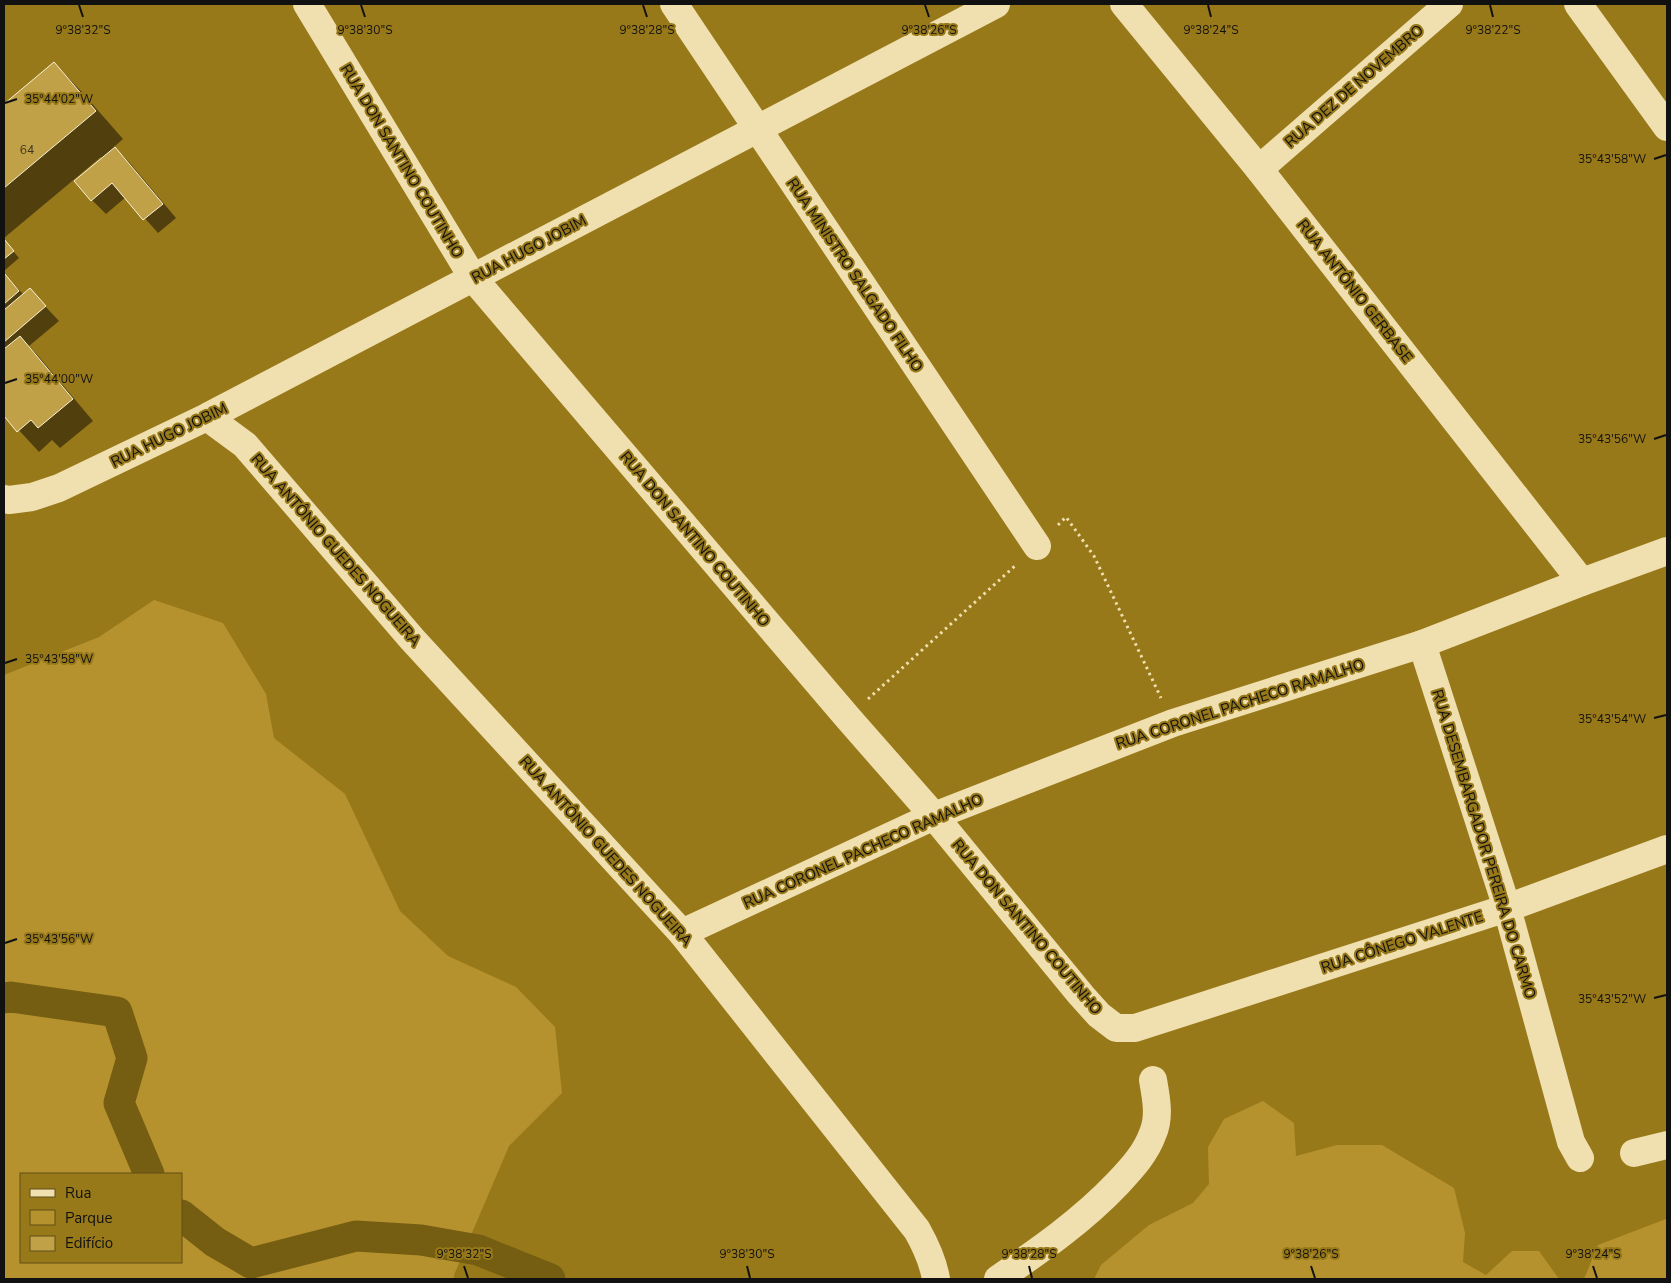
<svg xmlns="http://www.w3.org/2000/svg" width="1671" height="1283" font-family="'Nunito Sans',sans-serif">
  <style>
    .green { fill: #b5922e; fill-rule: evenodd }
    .shadow { fill: #0007 }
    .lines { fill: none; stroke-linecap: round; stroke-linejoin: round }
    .canal { stroke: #755e12; stroke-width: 31 }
    .building { fill: #c0a148; stroke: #fbf2d6 }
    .path { stroke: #f0dfaf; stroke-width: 3; stroke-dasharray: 2.5 4; stroke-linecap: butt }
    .minor { stroke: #f0dfaf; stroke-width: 28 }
    .tertiary { stroke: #f0dfaf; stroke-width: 28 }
    .ticks { fill: none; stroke: #111; stroke-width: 2 }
    .labels { text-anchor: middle; stroke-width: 4; stroke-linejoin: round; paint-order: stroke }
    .number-label { font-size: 12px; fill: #3d351f }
    .street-label { font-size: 15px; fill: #111; stroke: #98791a }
    .ticks-label { font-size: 12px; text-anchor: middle; fill: #111; stroke: #98791a; stroke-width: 4; stroke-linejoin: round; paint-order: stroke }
  </style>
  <rect width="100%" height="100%" fill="#98791a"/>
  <!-- green -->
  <path class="green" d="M154,600L223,623L266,694L274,738L345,794L400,911L448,956L516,987L555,1027L562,1093L509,1146L454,1275V1279H4V675L99,637ZM21,1174H181V1262H21Z
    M1263,1101L1294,1123L1296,1156L1337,1145H1382L1454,1188L1465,1233L1463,1262L1486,1275L1512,1251H1539L1559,1279H1094L1101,1265L1149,1225L1193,1203L1209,1184L1208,1147L1224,1119Z
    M1666,1219L1667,1279H1584L1598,1245Z"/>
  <!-- shadow -->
  <path class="shadow" d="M54,63L81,91L123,139L114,147L129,162L176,218L158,233L126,197L106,214L92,200L102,159L101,157L4,238V106Z
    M4,240L19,258L4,271Z
    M4,274L24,295L30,290L59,321L29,346L40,358L93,421L60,448L52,440L39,452L4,414Z"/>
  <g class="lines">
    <!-- canal -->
    <path class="canal" d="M4,998L11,997L117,1012L132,1058L119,1103L149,1174
      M181,1215L215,1242L251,1263L356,1236L421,1240L478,1250L550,1279"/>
  </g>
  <!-- building -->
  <path class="building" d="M54,62L96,111L4,188V104Z
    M115,147L163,204L143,220L112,183L91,201L74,181Z
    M4,239L14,251L4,259Z
    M4,273L19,291L4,304Z
    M30,288L46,306L4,342V310Z
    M20,336L73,399L38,428L31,420L17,432L4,416V349Z"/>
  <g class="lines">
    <!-- path -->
    <path class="path" d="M1058,525L1066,517L1094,556L1161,698
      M868,699L1016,565"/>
    <!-- minor -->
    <path class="minor" d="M307,4L473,278L848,718L934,816L1081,995L1099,1015L1116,1028H1135L1507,908L1667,849
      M674,4L1037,546
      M1578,4L1667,127
      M1259,169L1582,582
      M1422,644L1507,908L1571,1142L1580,1158
      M682,933L917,1230C926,1246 933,1261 936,1279
      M1634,1153L1667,1145
      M998,1279C1040,1250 1082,1221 1118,1183C1132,1168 1146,1153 1153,1133C1160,1117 1156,1097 1153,1080"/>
    <!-- tertiary -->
    <path class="tertiary" d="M1124,4L1259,169L1449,4
      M207,417L245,445L412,639L682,933L934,816L1173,723L1422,644L1582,582L1667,551
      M4,499L9,500L32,497L59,488L207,417L996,4"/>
  </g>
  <!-- ticks -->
  <path class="ticks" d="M79,5L83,17M361,5L365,17M643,5L647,17M925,5L929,17M1208,5L1211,17M1490,5L1493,17M5,103L17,99M1654,159L1666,155M5,383L17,379M1654,439L1666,435M5,663L17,659M1654,718L1666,715M5,943L17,939M1654,998L1666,995M464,1266L468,1278M747,1266L750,1278M1029,1266L1032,1278M1311,1266L1315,1278M1593,1266L1597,1278"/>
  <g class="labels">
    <!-- number labels -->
    <g class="number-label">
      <text x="27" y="154">64</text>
    </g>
    <!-- street labels -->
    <g class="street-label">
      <text transform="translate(1354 86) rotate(-41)" y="5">RUA DEZ DE NOVEMBRO</text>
      <text transform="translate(402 161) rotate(59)" y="5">RUA DON SANTINO COUTINHO</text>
      <text transform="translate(529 249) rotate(-28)" y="5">RUA HUGO JOBIM</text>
      <text transform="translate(855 275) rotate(56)" y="5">RUA MINISTRO SALGADO FILHO</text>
      <text transform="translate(1355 291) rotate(52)" y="5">RUA ANTÔNIO GERBASE</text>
      <text transform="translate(169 435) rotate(-26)" y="5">RUA HUGO JOBIM</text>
      <text transform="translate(695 539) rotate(50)" y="5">RUA DON SANTINO COUTINHO</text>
      <text transform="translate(336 550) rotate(49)" y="5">RUA ANTÔNIO GUEDES NOGUEIRA</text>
      <text transform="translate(1240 704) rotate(-18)" y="5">RUA CORONEL PACHECO RAMALHO</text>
      <text transform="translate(1484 844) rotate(73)" y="5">RUA DESEMBARGADOR PEREIRA DO CARMO</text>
      <text transform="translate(606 851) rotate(48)" y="5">RUA ANTÔNIO GUEDES NOGUEIRA</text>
      <text transform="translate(863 851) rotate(-24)" y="5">RUA CORONEL PACHECO RAMALHO</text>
      <text transform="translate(1027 927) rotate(50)" y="5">RUA DON SANTINO COUTINHO</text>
      <text transform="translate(1402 942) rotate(-18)" y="5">RUA CÔNEGO VALENTE</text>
    </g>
  </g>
  <g class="ticks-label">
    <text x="83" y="34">9°38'32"S</text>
    <text x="365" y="34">9°38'30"S</text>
    <text x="647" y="34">9°38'28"S</text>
    <text x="929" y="34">9°38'26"S</text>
    <text x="1211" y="34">9°38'24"S</text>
    <text x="1493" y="34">9°38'22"S</text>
    <text x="59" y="103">35°44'02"W</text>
    <text x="1612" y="163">35°43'58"W</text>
    <text x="59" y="383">35°44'00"W</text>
    <text x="1612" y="443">35°43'56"W</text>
    <text x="59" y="663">35°43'58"W</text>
    <text x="1612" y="723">35°43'54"W</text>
    <text x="59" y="943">35°43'56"W</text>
    <text x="1612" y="1003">35°43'52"W</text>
    <text x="464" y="1258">9°38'32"S</text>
    <text x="747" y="1258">9°38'30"S</text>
    <text x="1029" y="1258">9°38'28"S</text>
    <text x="1311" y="1258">9°38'26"S</text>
    <text x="1593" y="1258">9°38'24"S</text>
  </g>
  <!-- border -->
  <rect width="1671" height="1283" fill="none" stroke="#111111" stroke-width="10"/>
  <!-- legend -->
  <rect x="20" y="1173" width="162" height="90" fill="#98791a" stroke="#624f16"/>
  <rect x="30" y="1189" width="25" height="8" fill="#f0dfaf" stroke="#624f16"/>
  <text x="65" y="1198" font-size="15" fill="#111111">Rua</text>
  <rect x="30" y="1210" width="25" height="15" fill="#b5922e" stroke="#624f16"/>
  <text x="65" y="1223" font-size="15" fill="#111111">Parque</text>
  <rect x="30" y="1236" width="25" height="15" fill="#c0a148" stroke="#624f16"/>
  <text x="65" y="1248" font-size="15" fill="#111111">Edifício</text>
</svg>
